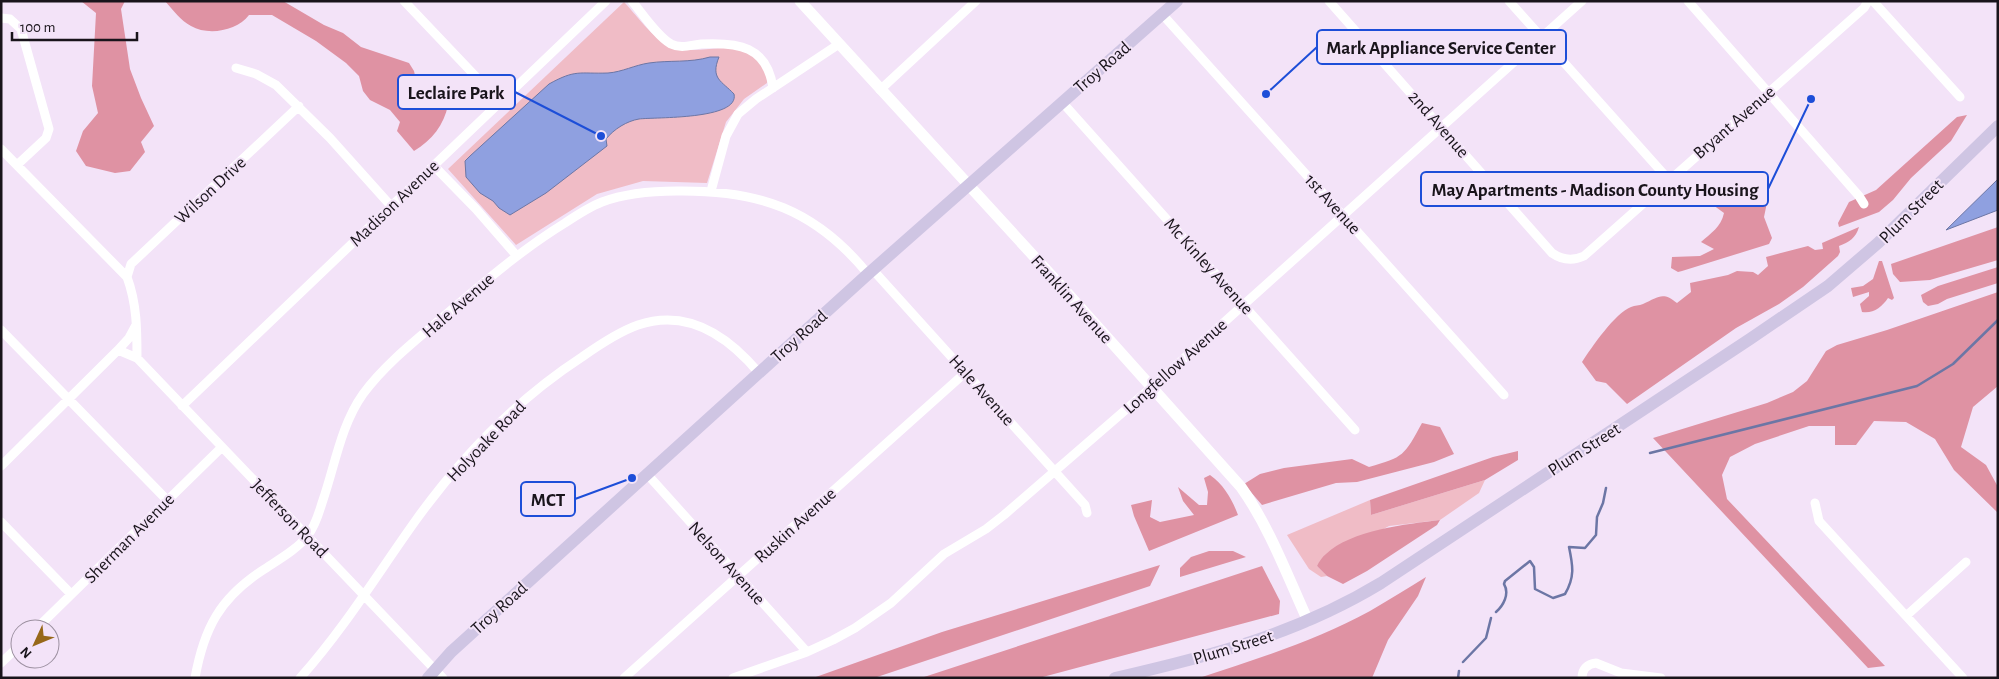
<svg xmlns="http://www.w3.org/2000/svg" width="1999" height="679" font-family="'Alegreya Sans',sans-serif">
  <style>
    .green { fill: #f0bcc6 }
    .forest { fill: #df92a3 }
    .water { fill: #8fa0e0; stroke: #6c76a5 }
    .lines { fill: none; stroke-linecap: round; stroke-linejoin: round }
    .stream { stroke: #6c76a5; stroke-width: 2.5 }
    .minor { stroke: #fff; stroke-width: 9 }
    .tertiary { stroke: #fff; stroke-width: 11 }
    .secondary { stroke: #cfc5e3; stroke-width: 12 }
    .labels { text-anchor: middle; stroke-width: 4; stroke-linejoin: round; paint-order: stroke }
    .street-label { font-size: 18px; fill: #19141b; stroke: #f3e3f8 }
    .leader { fill: none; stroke: #1d4ed8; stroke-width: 2 }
    .callout-dot { fill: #1d4ed8; stroke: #f3e3f8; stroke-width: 2 }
    .callout { fill: #f3e3f8; stroke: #1d4ed8; stroke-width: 2 }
    .callout-label { font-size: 19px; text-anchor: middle; font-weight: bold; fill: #19141b }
  </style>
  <rect width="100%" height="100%" fill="#f3e3f8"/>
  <!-- green -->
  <path class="green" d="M624,2C639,18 655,42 676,48C700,56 744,36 760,62C765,70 768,74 767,83L744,99L726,122L707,183L643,181L597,194L516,245L448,169Z
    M1485,480L1479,493L1440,520L1389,526L1317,566L1327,576L1321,577L1309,569L1287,535L1370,500L1371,515Z"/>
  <!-- forest -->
  <path class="forest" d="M81,1H125L121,9L130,69L141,98L154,126L141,142L145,152L130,171L115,173L86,166L76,151L83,131L98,113L92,86L96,13Z
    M165,1H283L324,25L343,33L361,47L409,63L414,71L416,80L448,105C444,125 432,140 414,151L397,131L400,122L390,110L370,100L363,91L359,76L346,63L316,41L272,15H249C237,31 208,36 191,26C181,21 173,10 165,1Z
    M1967,115L1951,141L1911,178L1893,200L1879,212L1839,227L1838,223L1849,202L1876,190L1957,117Z
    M1765,180L1769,193L1764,217L1772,238L1769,244L1682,271L1678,272L1671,268L1672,257L1700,256L1714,249L1701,242C1711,233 1721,227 1724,213L1713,205V198L1733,186L1749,187Z
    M1859,227C1856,238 1849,242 1839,246L1840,252L1838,256L1803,287L1779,304L1736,328L1627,404L1606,383L1596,381L1582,362C1592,347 1615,313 1631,307C1635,305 1639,306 1643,304C1658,297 1663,291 1677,303L1691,292L1690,283L1728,275L1737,271L1753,272L1758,275L1768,266L1766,257L1808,246L1815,250L1823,249L1822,243Z
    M1998,227V260L1930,280L1900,282L1893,274L1891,264Z
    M1879,261H1882L1894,298L1892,300L1888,298C1882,307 1873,314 1862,312L1860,304L1869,296V292L1853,297L1851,288L1863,286L1873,279Z
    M1998,267V283L1947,299L1938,304L1928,306L1923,302L1921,295L1938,286Z
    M1998,292V386L1973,407L1961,447L1986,465L1998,487V513L1954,470L1935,439L1906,422L1874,421L1856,445H1835V426H1809L1755,444L1730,457L1722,475L1727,499L1885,666L1868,668L1653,438L1767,403L1793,392L1807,381L1826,351L1837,345L1887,330Z
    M1422,423L1440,427L1454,454L1434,462L1357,482L1336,483L1262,505L1244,484L1260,474L1284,468L1352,459L1369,467C1404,457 1404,456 1422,423Z
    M1518,451V460L1485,480L1371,515L1370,500L1493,457Z
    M1210,475C1224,485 1232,499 1238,515L1149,551L1134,516L1131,505L1152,500L1150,517L1160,522L1194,515L1183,501L1178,487L1199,505H1207L1208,492L1204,478Z
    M1440,520L1437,525L1367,571L1343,584L1327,576L1317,566C1319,562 1322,557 1326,554C1351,530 1407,524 1440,520Z
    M1209,551H1233L1246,557L1180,577V568L1191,557Z
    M1160,565L1150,586L874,678H813L942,632Z
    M1262,566L1280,601L1279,614L1039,678H921Z
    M1426,577L1418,596L1388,640L1372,678H1199C1257,659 1317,640 1370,611C1389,600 1408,588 1426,577Z"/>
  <!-- water -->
  <path class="water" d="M710,57H719C710,79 722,81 734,94C740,120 655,117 639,119C627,121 614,129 606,139L607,146L546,193L510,215L499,208L493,201L480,193L466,177L465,161L470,156L549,84C576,69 579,74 608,73C622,72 635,65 649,63C669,60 690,63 710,57Z
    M1998,179V210L1946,230Z"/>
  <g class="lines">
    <!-- stream -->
    <path class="stream" d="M1650,453L1917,386L1953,364L1998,320
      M1496,612C1503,606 1510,594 1504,584L1505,581L1530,561L1534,567L1535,589L1553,598L1565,594C1575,577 1573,566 1569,547L1585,548L1596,535L1597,517L1603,503L1606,488
      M1463,662L1486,638L1491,618
      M1458,678L1459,671"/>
    <!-- minor -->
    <path class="minor" d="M404,1L500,102
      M632,1C642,13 657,36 671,44C681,49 691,45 701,44C738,42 767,46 773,88
      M1329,1L1552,253C1562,260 1573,261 1584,256L1864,8L1868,1
      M1509,1L1669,180
      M1688,1L1859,196L1864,204
      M1873,1L1960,97
      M1162,14L1504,395
      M1,18L10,19L21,29L49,129L46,138L17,165
      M236,68L256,74L276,85L330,138L391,206
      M880,90L976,1
      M1062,102L1355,430
      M1,149L127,277C137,304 137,330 137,358
      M434,166L476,209L516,255
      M711,191L726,136L738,114L756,99L839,44
      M873,270L1085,505L1087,513
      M127,277L131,264L299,106
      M1,330L167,500
      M118,350L137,358L443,678
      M182,406L606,1
      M1,466L118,350L129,338L136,325
      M647,474L807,652
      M1815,503L1819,521L1963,678
      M1,522L71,594
      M1906,616L1966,562
      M36,629L222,447
      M1,663L20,645
      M195,678C204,628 220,598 263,570C278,560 298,549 308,535C316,525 319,512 323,500C335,465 341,425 363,394C387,361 425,333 456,306C491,276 526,247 565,223C577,215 589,207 602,202C626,193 651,191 677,191C759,190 815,209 868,274
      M300,678C344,629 378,573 416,520C462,456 516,400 582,357C599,345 618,332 638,325C688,308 728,336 759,373
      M624,678L966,372
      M733,678L807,652L833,640L855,628L891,603L944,554L986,529L1004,515L1152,387L1582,1
      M1582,678C1582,669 1587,664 1596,663L1621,673L1661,678"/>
    <!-- tertiary -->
    <path class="tertiary" d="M800,1L1062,287L1241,487C1270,528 1287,575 1308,621"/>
    <!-- secondary -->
    <path class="secondary" d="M428,678L451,652L868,274L1177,1
      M1115,678C1211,656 1297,634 1381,583L1750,339L1828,286L1878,243L1998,126"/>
  </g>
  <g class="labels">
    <!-- street labels -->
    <g class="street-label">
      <text transform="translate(1102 67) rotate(-41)" y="6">Troy Road</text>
      <text transform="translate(1734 122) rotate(-41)" y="6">Bryant Avenue</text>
      <text transform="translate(1439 124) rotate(49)" y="6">2nd Avenue</text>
      <text transform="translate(210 190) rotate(-43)" y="6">Wilson Drive</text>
      <text transform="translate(394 203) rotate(-44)" y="6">Madison Avenue</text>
      <text transform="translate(1333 204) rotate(48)" y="6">1st Avenue</text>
      <text transform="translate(1911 211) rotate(-45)" y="6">Plum Street</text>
      <text transform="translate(1209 266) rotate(48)" y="6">Mc Kinley Avenue</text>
      <text transform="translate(1072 299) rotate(48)" y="6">Franklin Avenue</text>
      <text transform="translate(458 305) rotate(-41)" y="6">Hale Avenue</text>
      <text transform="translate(799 336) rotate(-42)" y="6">Troy Road</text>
      <text transform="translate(1175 366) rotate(-42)" y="6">Longfellow Avenue</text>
      <text transform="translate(982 390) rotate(48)" y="6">Hale Avenue</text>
      <text transform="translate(486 441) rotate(-46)" y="6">Holyoake Road</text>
      <text transform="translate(1584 449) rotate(-33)" y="6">Plum Street</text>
      <text transform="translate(290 518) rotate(46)" y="6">Jefferson Road</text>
      <text transform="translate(795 525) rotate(-42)" y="6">Ruskin Avenue</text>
      <text transform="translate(129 538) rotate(-45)" y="6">Sherman Avenue</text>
      <text transform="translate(727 563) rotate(48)" y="6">Nelson Avenue</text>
      <text transform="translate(499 608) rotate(-42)" y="6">Troy Road</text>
      <text transform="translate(1233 647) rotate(-17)" y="6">Plum Street</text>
    </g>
  </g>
  <!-- callouts -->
  <path class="leader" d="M1266 94L1317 47M601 136L515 92M1811 99L1768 189M632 478L575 499"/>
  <g class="callout-dot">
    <circle cx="1266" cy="94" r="5"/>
    <circle cx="601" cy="136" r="5"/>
    <circle cx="1811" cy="99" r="5"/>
    <circle cx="632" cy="478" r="5"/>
  </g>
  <g class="callout">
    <rect x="1317" y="30" width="249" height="34" rx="5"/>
    <rect x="398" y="75" width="117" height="34" rx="5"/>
    <rect x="1421" y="172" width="347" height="34" rx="5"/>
    <rect x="521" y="482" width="54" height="34" rx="5"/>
  </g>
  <g class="callout-label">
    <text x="1441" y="54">Mark Appliance Service Center</text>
    <text x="456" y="99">Leclaire Park</text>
    <text x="1595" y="196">May Apartments - Madison County Housing</text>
    <text x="548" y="506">MCT</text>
  </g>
  <!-- border -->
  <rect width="1999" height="679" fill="none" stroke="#19141b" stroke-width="5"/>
  <!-- north arrow -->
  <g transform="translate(35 644) rotate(226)"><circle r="24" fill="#f3e3f8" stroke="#9c90a0"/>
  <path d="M0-4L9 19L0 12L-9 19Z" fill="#976819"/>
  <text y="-8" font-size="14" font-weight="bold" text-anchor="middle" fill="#19141b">N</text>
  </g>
  <!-- scale -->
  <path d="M12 32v8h125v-8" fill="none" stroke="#19141b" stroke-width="2.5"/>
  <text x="20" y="32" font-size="15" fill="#19141b" stroke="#f3e3f8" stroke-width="4" paint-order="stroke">100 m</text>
</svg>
